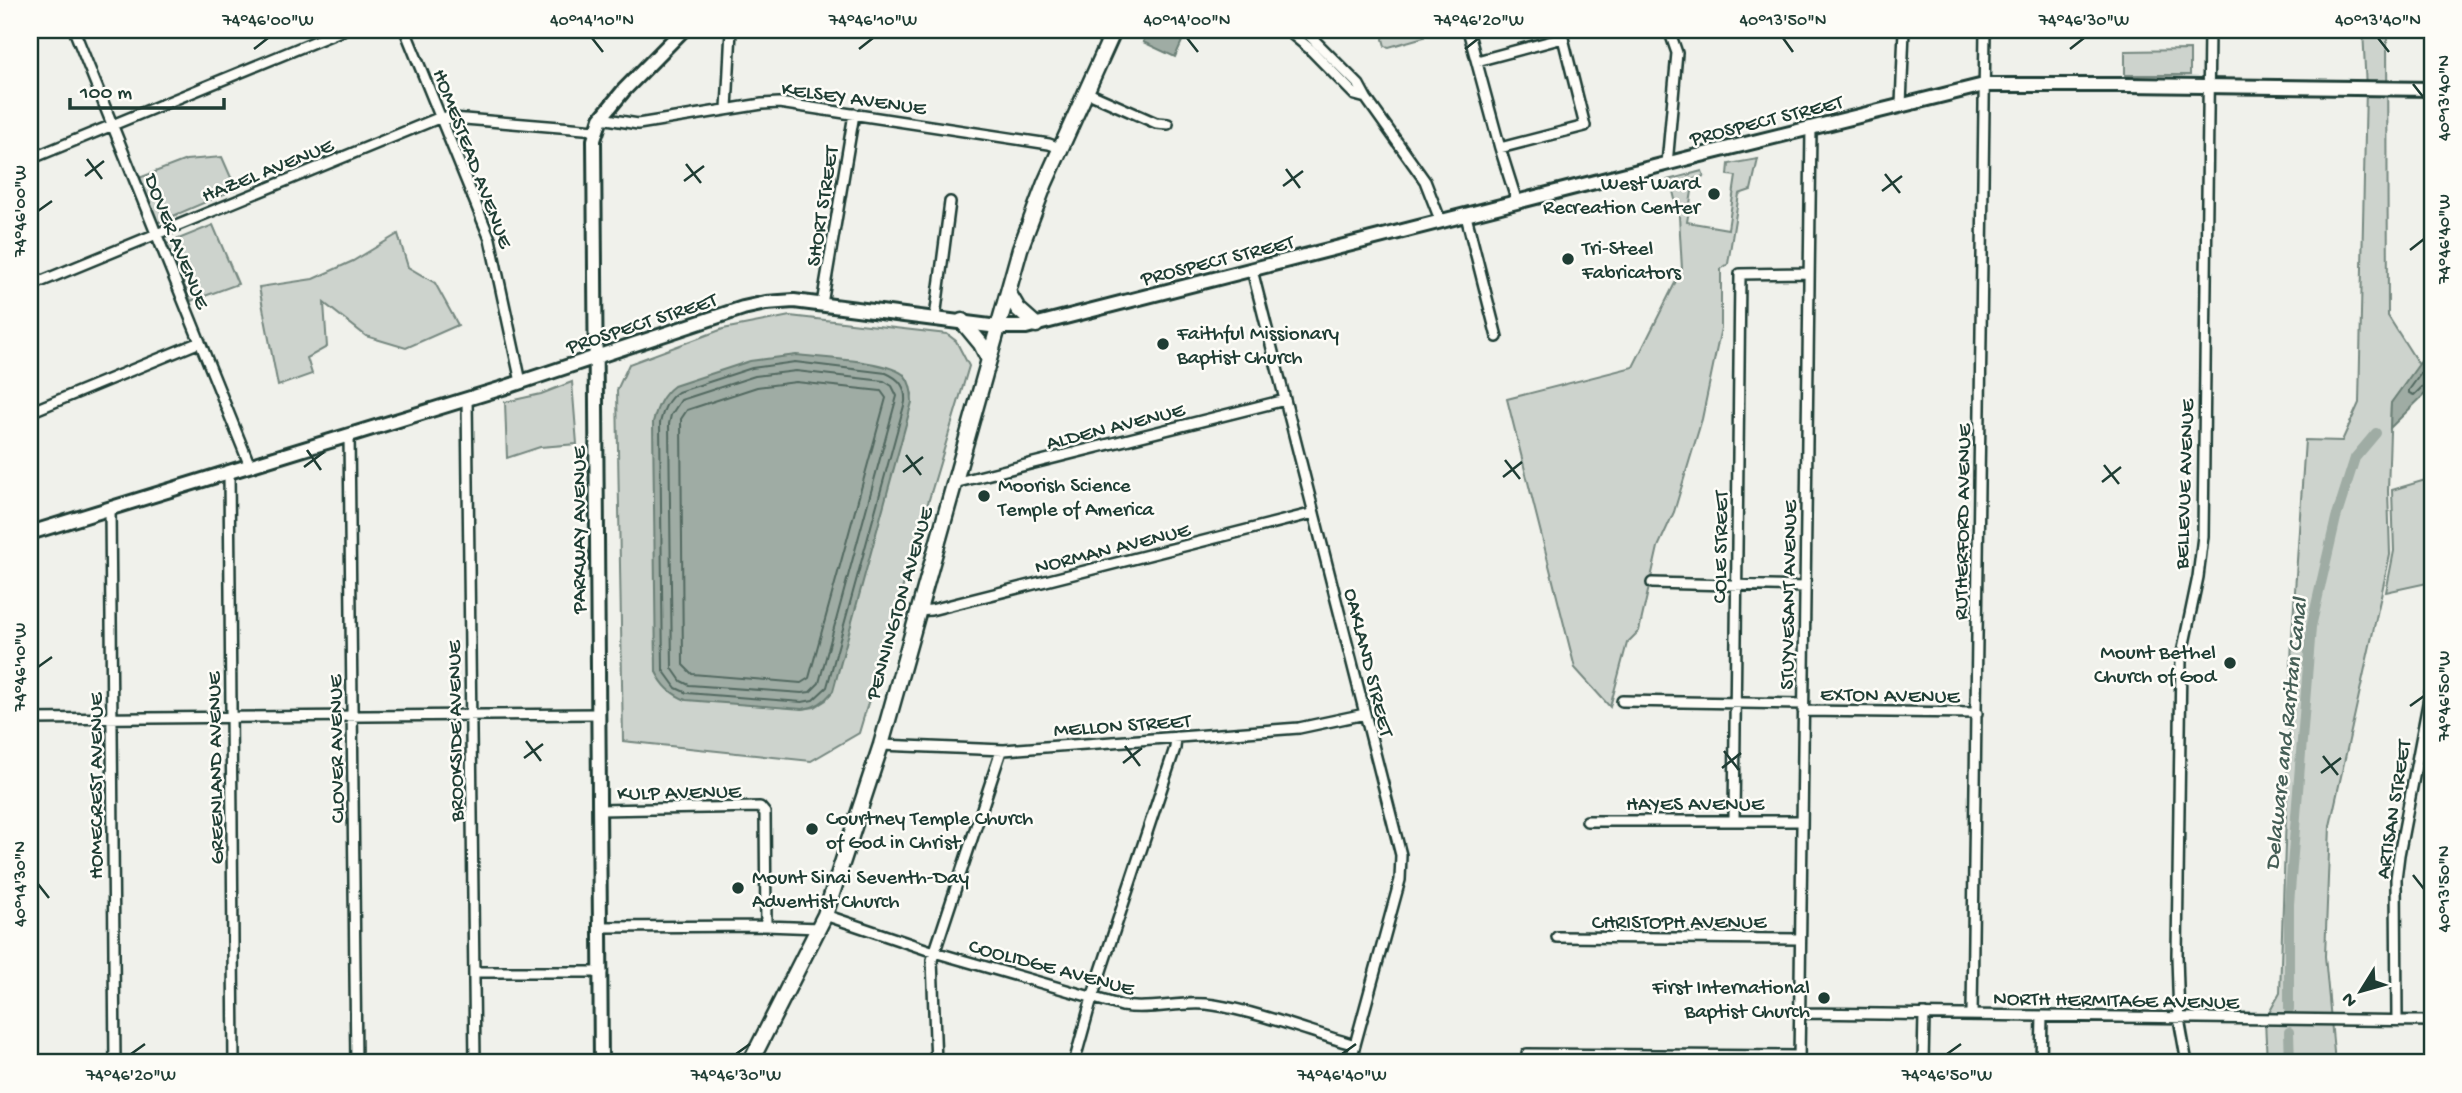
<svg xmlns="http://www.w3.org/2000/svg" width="2462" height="1093" font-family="'Gochi Hand',sans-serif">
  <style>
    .green { fill: #cdd3cd; stroke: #768880; stroke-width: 2; fill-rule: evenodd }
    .water { fill: #9faca4; stroke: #6c8077; stroke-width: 2 }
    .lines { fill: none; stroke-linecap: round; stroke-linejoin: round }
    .shore { stroke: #526961; stroke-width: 2 }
    .canal { stroke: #9faca4; stroke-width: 10 }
    .street-casing { stroke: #1f3d34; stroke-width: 14 }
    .secondary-casing { stroke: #1f3d34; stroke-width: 18 }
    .primary-casing { stroke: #1f3d34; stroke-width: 19 }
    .street { stroke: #fdfcf7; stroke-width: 9 }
    .secondary { stroke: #fdfcf7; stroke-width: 12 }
    .primary { stroke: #fdfcf7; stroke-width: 14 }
    .ticks { fill: none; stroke: #1f3d34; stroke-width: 2.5 }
    .poi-dot { fill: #1f3d34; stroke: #fdfcf7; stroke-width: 2.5 }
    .labels { text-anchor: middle; stroke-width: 5; stroke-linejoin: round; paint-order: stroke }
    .street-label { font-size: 21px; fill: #1f3d34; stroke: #fdfcf7 }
    .poi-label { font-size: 21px; fill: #1f3d34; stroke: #fdfcf7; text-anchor: start }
    .water-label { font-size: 23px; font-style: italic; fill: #455e56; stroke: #fdfcf7 }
    .neatline { fill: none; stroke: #1f3d34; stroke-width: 2.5 }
    .ticks-label { font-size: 18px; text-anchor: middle; fill: #1f3d34 }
  </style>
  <rect width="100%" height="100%" fill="#f0f1eb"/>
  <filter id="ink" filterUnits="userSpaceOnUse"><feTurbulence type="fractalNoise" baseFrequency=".0143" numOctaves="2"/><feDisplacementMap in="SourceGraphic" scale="14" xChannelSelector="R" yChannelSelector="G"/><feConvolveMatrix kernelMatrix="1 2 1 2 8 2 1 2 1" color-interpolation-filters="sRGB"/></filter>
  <g filter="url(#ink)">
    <!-- green -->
    <path class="green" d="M1386,30H1423L1424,37L1389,47L1385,46L1383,39Z
      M2363,30H2387L2388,316L2419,365L2391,403L2388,491L2390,555L2330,826L2325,956L2335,1063H2267L2265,1020L2280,993L2292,636L2305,440L2342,441L2359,403L2366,88Z
      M2190,50V75H2125V51Z
      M222,157L236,189L157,223L139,178L186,160Z
      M1758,159L1751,190L1739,194L1728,264L1721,269V328L1702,419L1674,512L1658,547L1639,631L1627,643L1610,707L1575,668L1507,399L1633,367L1682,269L1679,216L1672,187L1668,180L1702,171L1704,176L1694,179L1687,222L1728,229L1736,176L1728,175L1729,164Z
      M213,225L238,284L191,301L166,244Z
      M398,234L408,267L435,283L458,325L406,348L366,336L324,303L327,347L307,358L312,374L278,386L259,287L313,279L353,261Z
      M790,316L947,334L956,341L969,366L859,733L811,761L623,741L617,390L629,364L723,329ZM904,375L912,394L826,700L815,707L802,709L656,672V661Z
      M572,382L577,444L540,447L507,458L505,402L541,394Z
      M2432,478V582L2386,592L2394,551L2392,490Z"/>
    <!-- water -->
    <path class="water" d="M1148,30H1163L1183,39L1175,57L1143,42Z
      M2432,346V387L2390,428L2391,403Z
      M796,355C819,358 890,360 905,376C911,383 912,393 912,402L833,691C824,702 817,707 802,709L686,700C671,694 663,686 656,672L653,422C657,407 662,395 674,386L750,361Z"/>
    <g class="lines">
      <!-- shore -->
      <path class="shore" d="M2432,358L2409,390V393L2414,395L2425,384L2432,382
        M795,362L886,373C900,379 906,387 905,402L827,687L813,700L802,702L687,693L676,688L663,670L660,423C663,411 667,399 678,392L752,368Z
        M796,371L884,381L892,386L897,396L819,683L810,692L802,693L689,685L681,681L672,668L669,424L671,415L681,400L755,376Z
        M796,382L881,391L886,398L809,678L801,683L692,674L683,665L681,419L687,410L757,387Z"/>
      <!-- canal -->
      <path class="canal" d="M2289,1009V904L2311,627L2336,518L2355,458L2376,433
        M2289,1032L2290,1063"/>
      <defs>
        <path id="street" d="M74,30L250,466
          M405,30L490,239L521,382
          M1287,30L1310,49L1355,95L1366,98L1359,85L1304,30
          M1468,30L1500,148L1517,202
          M1477,61L1563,38
          M1086,92L1156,123L1168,124
          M1366,98L1425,181L1441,222
          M1901,105L1904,30
          M727,109L731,30
          M601,118L638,124L762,104L779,103L1049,144L1060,148
          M1500,148L1585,126L1561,30
          M30,159L343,30
          M1667,164L1677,53L1669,30
          M1466,216L1497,337
          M1252,270L1401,855L1400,880L1350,1063
          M30,286L441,117L596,130
          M822,304L854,114
          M935,318L950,202
          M467,399L475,1063
          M30,412L200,342
          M349,435L356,1063
          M229,472L234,1063
          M954,483L1285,400
          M110,508L115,1063
          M1652,583L1804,587
          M918,611L931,610L1314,513
          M1622,701L1803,704
          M1803,711L1977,713
          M30,719L599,714
          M881,745L1004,750L1299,728L1365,714
          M599,810L760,807L765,813L766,926
          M1734,820L1740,274L1809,273
          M1587,821H1802
          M825,915L934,952L1122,1006C1153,1011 1183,1000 1214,1005C1259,1012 1310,1032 1355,1045
          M601,927L766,926L819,928
          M1557,937L1800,939
          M474,972H602
          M1800,1013L2432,1021
          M1972,1015L1985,30
          M2397,1020L2396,879L2399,855L2430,693L2432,690
          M1527,1054L1799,1056
          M936,1063L932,960L1001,751
          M1074,1063L1092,998L1175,748L1176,737
          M1799,1063L1811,128
          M1923,1063L1924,1014
          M2041,1063L2042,1016
          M2187,1063L2179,1019L2177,956L2181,658L2198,577L2203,536L2209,30"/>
        <path id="secondary" d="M30,533L503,388L743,308L766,303L794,301L998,327H1026L1693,157L1984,85H2129L2432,89
          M601,1063L594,140L601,118L624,90L683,30"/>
        <path id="primary" d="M1008,292L1018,309L1036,325
          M962,321L981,344L989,360
          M750,1063L825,915L881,745L1020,249L1045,183L1114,30"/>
      </defs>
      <!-- street casing -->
      <use href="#street" class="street-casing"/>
      <!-- secondary casing -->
      <use href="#secondary" class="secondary-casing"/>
      <!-- primary casing -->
      <use href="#primary" class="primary-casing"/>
      <!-- street -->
      <use href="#street" class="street"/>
      <!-- secondary -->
      <use href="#secondary" class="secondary"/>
      <!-- primary -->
      <use href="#primary" class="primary"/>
    </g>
  </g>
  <!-- ticks -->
  <path class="ticks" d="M592,38L603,52M1187,38L1198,52M1783,38L1793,52M2378,38L2389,52M254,49L268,38M859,49L873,38M1465,49L1479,38M2070,49L2084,38M2413,84L2424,98M87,159L102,179M686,164L701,183M1286,169L1300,188M1885,174L1900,193M85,176L104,161M684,181L704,166M1283,186L1303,171M1882,191L1902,176M38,211L52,201M2410,250L2424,239M307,450L321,470M906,455L921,475M1505,460L1520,479M2104,465L2119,484M304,467L324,452M903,472L923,457M1503,477L1522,462M2102,482L2121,467M38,667L52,657M2410,706L2424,696M526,741L541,761M1125,746L1140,766M1724,751L1739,770M2323,756L2338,775M524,758L543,744M1123,763L1142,748M1722,768L1741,753M2321,773L2341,758M2413,875L2424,889M38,884L49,898M131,1054L145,1044M736,1054L750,1044M1342,1054L1356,1044M1947,1054L1961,1044"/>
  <!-- markers -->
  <g class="poi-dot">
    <circle cx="1714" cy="194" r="7"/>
    <circle cx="1568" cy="259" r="7"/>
    <circle cx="1163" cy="344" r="7"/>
    <circle cx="984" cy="496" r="7"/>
    <circle cx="2230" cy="663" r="7"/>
    <circle cx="812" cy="829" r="7"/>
    <circle cx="738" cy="888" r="7"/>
    <circle cx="1824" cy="998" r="7"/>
  </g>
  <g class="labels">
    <!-- street labels -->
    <g class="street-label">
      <text transform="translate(854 97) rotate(8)" y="7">KELSEY AVENUE</text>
      <text transform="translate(1766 119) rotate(-14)" y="7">PROSPECT STREET</text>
      <text transform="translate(474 158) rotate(69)" y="7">HOMESTEAD AVENUE</text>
      <text transform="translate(267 169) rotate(-22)" y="7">HAZEL AVENUE</text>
      <text transform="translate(821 206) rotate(-81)" y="7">SHORT STREET</text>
      <text transform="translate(178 241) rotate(68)" y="7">DOVER AVENUE</text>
      <text transform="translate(1217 259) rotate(-14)" y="7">PROSPECT STREET</text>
      <text transform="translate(641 322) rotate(-18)" y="7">PROSPECT STREET</text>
      <text transform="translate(1115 425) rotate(-14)" y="7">ALDEN AVENUE</text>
      <text transform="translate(2183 484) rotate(-88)" y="7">BELLEVUE AVENUE</text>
      <text transform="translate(1961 522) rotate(-89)" y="7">RUTHERFORD AVENUE</text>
      <text transform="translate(578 530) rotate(-90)" y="7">PARKWAY AVENUE</text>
      <text transform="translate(1112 547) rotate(-14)" y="7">NORMAN AVENUE</text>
      <text transform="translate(1719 547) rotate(-89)" y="7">COLE STREET</text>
      <text transform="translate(1787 595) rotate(-89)" y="7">STUYVESANT AVENUE</text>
      <text transform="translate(898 603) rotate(-74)" y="7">PENNINGTON AVENUE</text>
      <text transform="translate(1370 662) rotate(76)" y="7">OAKLAND STREET</text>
      <text transform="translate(1890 694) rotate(1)" y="7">EXTON AVENUE</text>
      <text transform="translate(1122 724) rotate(-4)" y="7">MELLON STREET</text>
      <text transform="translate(454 731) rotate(-91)" y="7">BROOKSIDE AVENUE</text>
      <text transform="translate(335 749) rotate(-91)" y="7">CLOVER AVENUE</text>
      <text transform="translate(214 768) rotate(-91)" y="7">GREENLAND AVENUE</text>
      <text transform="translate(95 786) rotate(-90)" y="7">HOMECREST AVENUE</text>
      <text transform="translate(679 791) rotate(-1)" y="7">KULP AVENUE</text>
      <text x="1695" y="810">HAYES AVENUE</text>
      <text transform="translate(2392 809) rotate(-81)" y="7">ARTISAN STREET</text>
      <text x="1679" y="928">CHRISTOPH AVENUE</text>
      <text transform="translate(1052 966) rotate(15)" y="7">COOLIDGE AVENUE</text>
      <text transform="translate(2116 999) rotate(1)" y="7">NORTH HERMITAGE AVENUE</text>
    </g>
    <!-- poi labels -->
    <g class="poi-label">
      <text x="1700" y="189" text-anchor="end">West Ward<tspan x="1700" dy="24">Recreation Center</tspan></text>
      <text x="1582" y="254">Tri-Steel<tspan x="1582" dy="24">Fabricators</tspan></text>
      <text x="1177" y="339">Faithful Missionary<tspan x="1177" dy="24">Baptist Church</tspan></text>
      <text x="998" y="491">Moorish Science<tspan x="998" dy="24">Temple of America</tspan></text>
      <text x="2216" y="658" text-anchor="end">Mount Bethel<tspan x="2216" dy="24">Church of God</tspan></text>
      <text x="826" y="824">Courtney Temple Church<tspan x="826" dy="24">of God in Christ</tspan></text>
      <text x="752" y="883">Mount Sinai Seventh-Day<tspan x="752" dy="24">Adventist Church</tspan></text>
      <text x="1810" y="993" text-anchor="end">First International<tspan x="1810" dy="24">Baptist Church</tspan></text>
    </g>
    <!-- water labels -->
    <g class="water-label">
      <text transform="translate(2284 734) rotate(-84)" y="8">Delaware and Raritan Canal</text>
    </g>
  </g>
  <!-- margin -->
  <rect width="2462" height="1093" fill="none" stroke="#fdfcf7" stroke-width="77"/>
  <!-- north arrow -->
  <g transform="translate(2361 991) rotate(233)" stroke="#fdfcf7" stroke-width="5" paint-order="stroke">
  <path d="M0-5L12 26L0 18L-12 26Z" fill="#1f3d34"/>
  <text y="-10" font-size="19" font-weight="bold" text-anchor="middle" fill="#1f3d34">N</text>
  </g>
  <!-- scale -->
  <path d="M70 98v10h154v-10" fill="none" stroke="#1f3d34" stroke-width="3.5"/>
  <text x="80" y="98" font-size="21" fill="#1f3d34" stroke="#fdfcf7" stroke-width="5" paint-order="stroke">100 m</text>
  <rect x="38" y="38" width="2386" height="1016" class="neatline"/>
  <g class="ticks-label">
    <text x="268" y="25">74°46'00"W</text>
    <text x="592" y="25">40°14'10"N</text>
    <text x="873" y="25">74°46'10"W</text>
    <text x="1187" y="25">40°14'00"N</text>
    <text x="1479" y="25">74°46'20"W</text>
    <text x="1783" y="25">40°13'50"N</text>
    <text x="2084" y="25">74°46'30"W</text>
    <text x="2378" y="25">40°13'40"N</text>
    <text transform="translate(2443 98) rotate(-90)" y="6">40°13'40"N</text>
    <text transform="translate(19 211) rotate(-90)" y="6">74°46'00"W</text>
    <text transform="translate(2443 239) rotate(-90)" y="6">74°46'40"W</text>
    <text transform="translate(19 667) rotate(-90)" y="6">74°46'10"W</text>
    <text transform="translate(2443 696) rotate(-90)" y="6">74°46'50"W</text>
    <text transform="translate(19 884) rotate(-90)" y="6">40°14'30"N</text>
    <text transform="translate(2443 889) rotate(-90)" y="6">40°13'50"N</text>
    <text x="131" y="1080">74°46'20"W</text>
    <text x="736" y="1080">74°46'30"W</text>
    <text x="1342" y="1080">74°46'40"W</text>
    <text x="1947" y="1080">74°46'50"W</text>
  </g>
</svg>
